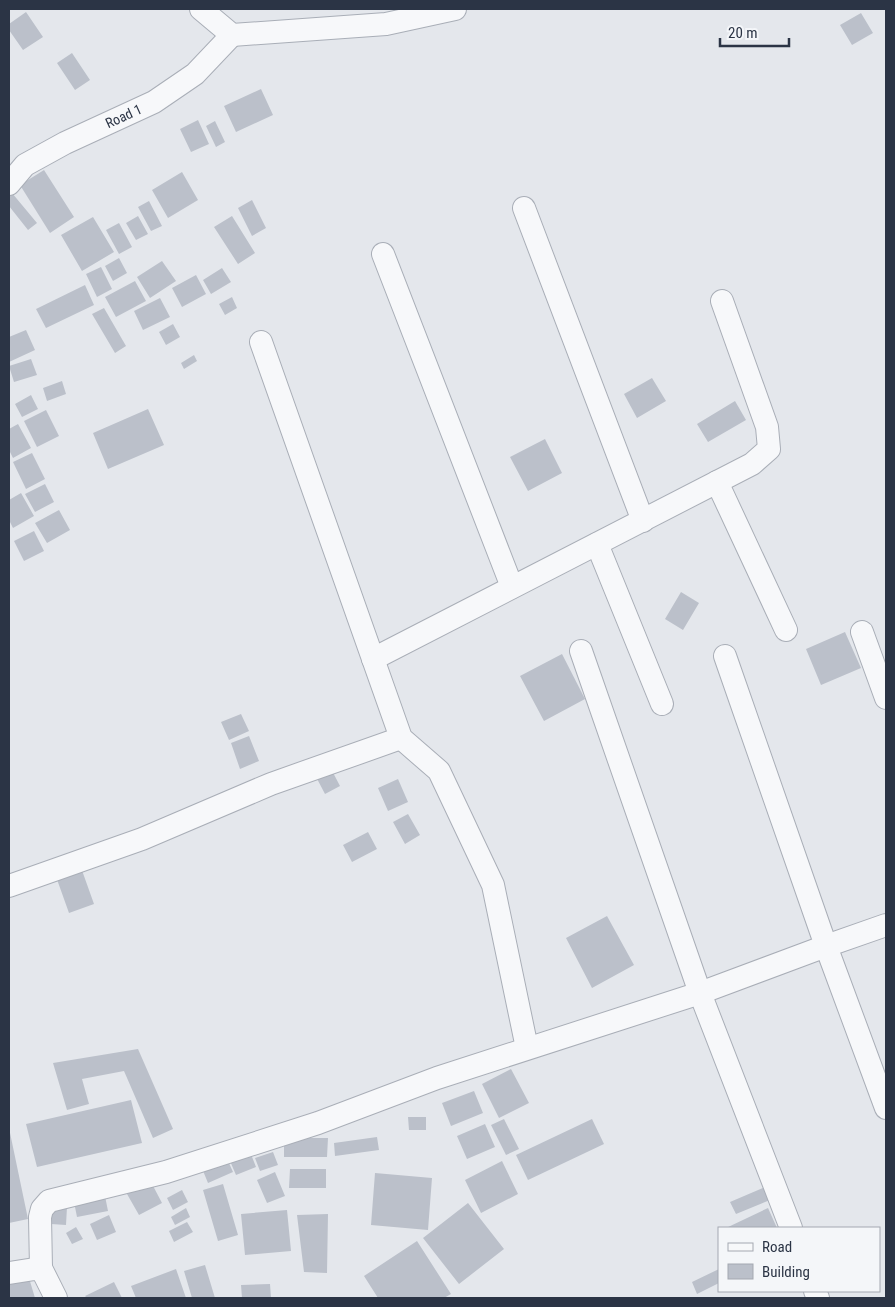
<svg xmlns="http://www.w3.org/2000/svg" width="895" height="1307" font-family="'Roboto Condensed',sans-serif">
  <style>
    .building { fill: #bbc0ca }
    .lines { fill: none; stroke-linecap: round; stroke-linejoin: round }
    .minor-casing { stroke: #a9aeb7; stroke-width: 24 }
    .minor { stroke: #f7f8fa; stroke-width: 22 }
    .labels { text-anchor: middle; stroke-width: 4; stroke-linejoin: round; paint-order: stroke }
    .street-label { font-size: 14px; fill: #2b3445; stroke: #f4f6f9 }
  </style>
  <rect width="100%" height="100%" fill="#e4e7ec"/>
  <!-- building -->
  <path class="building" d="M26,12L43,37L23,50L9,30V24Z
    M861,13L873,33L852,45L840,25Z
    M72,53L90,80L75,90L57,63Z
    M261,89L273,115L236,132L224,106Z
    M198,120L209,144L191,152L180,129Z
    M215,121L225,142L216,147L206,126Z
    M44,170L74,217L50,233L20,185Z
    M182,172L198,200L168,218L152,190Z
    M12,193L37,223L28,230L9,206V196Z
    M252,200L266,228L252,236L238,208Z
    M149,201L162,226L151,231L138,207Z
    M138,216L148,234L136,240L126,223Z
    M232,216L255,253L238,264L214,227Z
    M93,217L114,252L82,271L61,235Z
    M119,223L132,247L119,254L106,230Z
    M119,258L127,273L113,281L105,266Z
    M162,261L176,281L150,298L137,277Z
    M101,267L112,289L97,297L86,274Z
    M222,268L231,282L211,294L203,280Z
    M196,275L206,294L182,307L172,288Z
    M135,281L146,301L116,317L105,297Z
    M85,285L94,305L46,328L36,309Z
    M232,297L237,308L225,315L219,304Z
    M160,298L170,317L143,330L134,311Z
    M104,308L126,346L115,353L92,314Z
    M173,324L180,337L166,345L159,332Z
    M26,330L35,350L9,362V337Z
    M194,355L197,361L184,369L181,363Z
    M31,359L37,375L14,382L9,366Z
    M652,378L666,401L637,418L624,394Z
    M62,381L66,394L47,401L43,388Z
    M31,395L38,409L22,417L15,404Z
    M735,401L746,420L708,442L697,424Z
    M148,409L164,445L108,469L93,433Z
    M46,410L59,436L37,447L24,421Z
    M18,424L31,448L13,458L9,450V429Z
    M545,439L562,473L528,491L510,457Z
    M32,453L45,479L26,489L13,462Z
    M45,484L54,502L35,512L25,494Z
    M21,493L34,516L13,528L9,520V500Z
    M59,510L70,530L47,543L35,523Z
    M34,531L44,551L24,561L14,541Z
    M681,592L699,603L683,630L665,619Z
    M845,632L861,668L821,685L806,649Z
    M562,654L585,699L544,721L520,676Z
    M241,714L249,731L229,740L221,722Z
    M249,736L259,761L240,769L231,743Z
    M329,765L340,786L325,794L314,773Z
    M398,779L408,802L388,811L378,788Z
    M408,814L420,835L405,844L393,822Z
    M368,832L377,849L352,862L343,845Z
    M79,862L94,904L69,913L54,871Z
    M607,916L634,965L592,988L566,938Z
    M138,1049L173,1129L153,1138L124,1071L82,1079L89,1104L67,1110L53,1063Z
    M511,1069L529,1103L499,1118L482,1084Z
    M474,1091L483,1113L451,1126L442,1103Z
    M131,1100L142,1143L37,1167L26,1124Z
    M408,1117H426V1130H409Z
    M504,1119L519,1149L506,1155L491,1125Z
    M592,1119L604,1144L528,1180L516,1155Z
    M485,1124L495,1147L467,1159L457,1136Z
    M9,1128L28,1219L9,1223Z
    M377,1137L379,1150L335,1156L334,1143Z
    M284,1138H328L327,1157H284Z
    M245,1139L256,1167L236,1175L224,1147Z
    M223,1150L233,1172L208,1183L199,1161Z
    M273,1152L278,1165L260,1171L255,1158Z
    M502,1161L518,1194L481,1213L465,1180Z
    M290,1169H326V1188H289Z
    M275,1172L285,1196L267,1203L257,1180Z
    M375,1173L432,1178L428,1230L371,1225Z
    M151,1182L162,1203L139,1215L127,1194Z
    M223,1184L238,1235L218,1241L203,1190Z
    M765,1187L770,1200L736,1214L730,1202Z
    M182,1190L188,1202L173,1210L167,1198Z
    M105,1196L108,1211L77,1217L74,1202Z
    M468,1203L504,1249L459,1284L423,1238Z
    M52,1207H67L66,1225L51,1224Z
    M186,1208L190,1217L175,1225L171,1217Z
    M768,1208L777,1228H726Z
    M287,1210L291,1251L245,1255L241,1214Z
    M328,1214L327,1273L304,1272L297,1215Z
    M109,1215L116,1232L97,1240L90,1224Z
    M187,1222L193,1232L174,1242L169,1231Z
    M76,1227L83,1239L72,1244L66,1233Z
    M417,1241L451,1294L444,1298H378L364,1276Z
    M205,1265L215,1298H192L184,1271Z
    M176,1269L186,1298H136L131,1286Z
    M719,1269V1283L697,1294L692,1282Z
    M9,1276L29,1278L35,1298H9Z
    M114,1282L122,1298H87L85,1296Z
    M270,1284L271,1298H242L241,1285Z"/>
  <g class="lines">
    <defs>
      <g id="minor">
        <path d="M201,9L232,35L386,24L455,9"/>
        <path id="s1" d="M9,184L25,165L65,143L154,102L195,74L232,35"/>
        <path d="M524,208L643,521"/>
        <path d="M383,254L512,587"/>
        <path d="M261,342L401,738L439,771L493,885L527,1048"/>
        <path d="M717,482L786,630"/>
        <path d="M597,544L662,704"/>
        <path d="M862,632L886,698"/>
        <path d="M581,651L700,993L791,1228"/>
        <path d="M725,656L826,946L886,1108"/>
        <path d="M373,659L752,464L769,449L767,427L722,301"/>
        <path d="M9,886L142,839L271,784L401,738"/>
        <path d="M41,1268L40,1217L42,1209L49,1201L166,1172L318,1123L437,1078L700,993L826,946L886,925"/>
        <path d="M9,1273L41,1268L56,1298"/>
        <path d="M815,1291L818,1298"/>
      </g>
    </defs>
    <!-- minor casing -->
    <use href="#minor" class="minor-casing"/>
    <!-- minor -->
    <use href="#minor" class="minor"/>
  </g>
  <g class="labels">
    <!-- street labels -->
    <g class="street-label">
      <text dy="5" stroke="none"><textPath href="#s1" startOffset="135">Road 1</textPath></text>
    </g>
  </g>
  <!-- border -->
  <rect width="895" height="1307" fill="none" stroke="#2b3445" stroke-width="20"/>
  <!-- legend -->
  <rect x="718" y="1227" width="162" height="65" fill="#f4f6f9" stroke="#a4a8b1"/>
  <rect x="728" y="1243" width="25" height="8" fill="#f7f8fa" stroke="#a4a8b1"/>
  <text x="762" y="1252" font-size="15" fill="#2b3445">Road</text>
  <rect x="728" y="1264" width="25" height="15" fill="#bbc0ca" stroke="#a4a8b1"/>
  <text x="762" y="1277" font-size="15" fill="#2b3445">Building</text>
  <!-- scale -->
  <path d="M720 38v8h69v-8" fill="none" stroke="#2b3445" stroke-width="2.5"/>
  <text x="728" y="38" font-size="15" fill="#2b3445" stroke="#f4f6f9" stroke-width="4" paint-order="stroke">20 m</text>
</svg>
